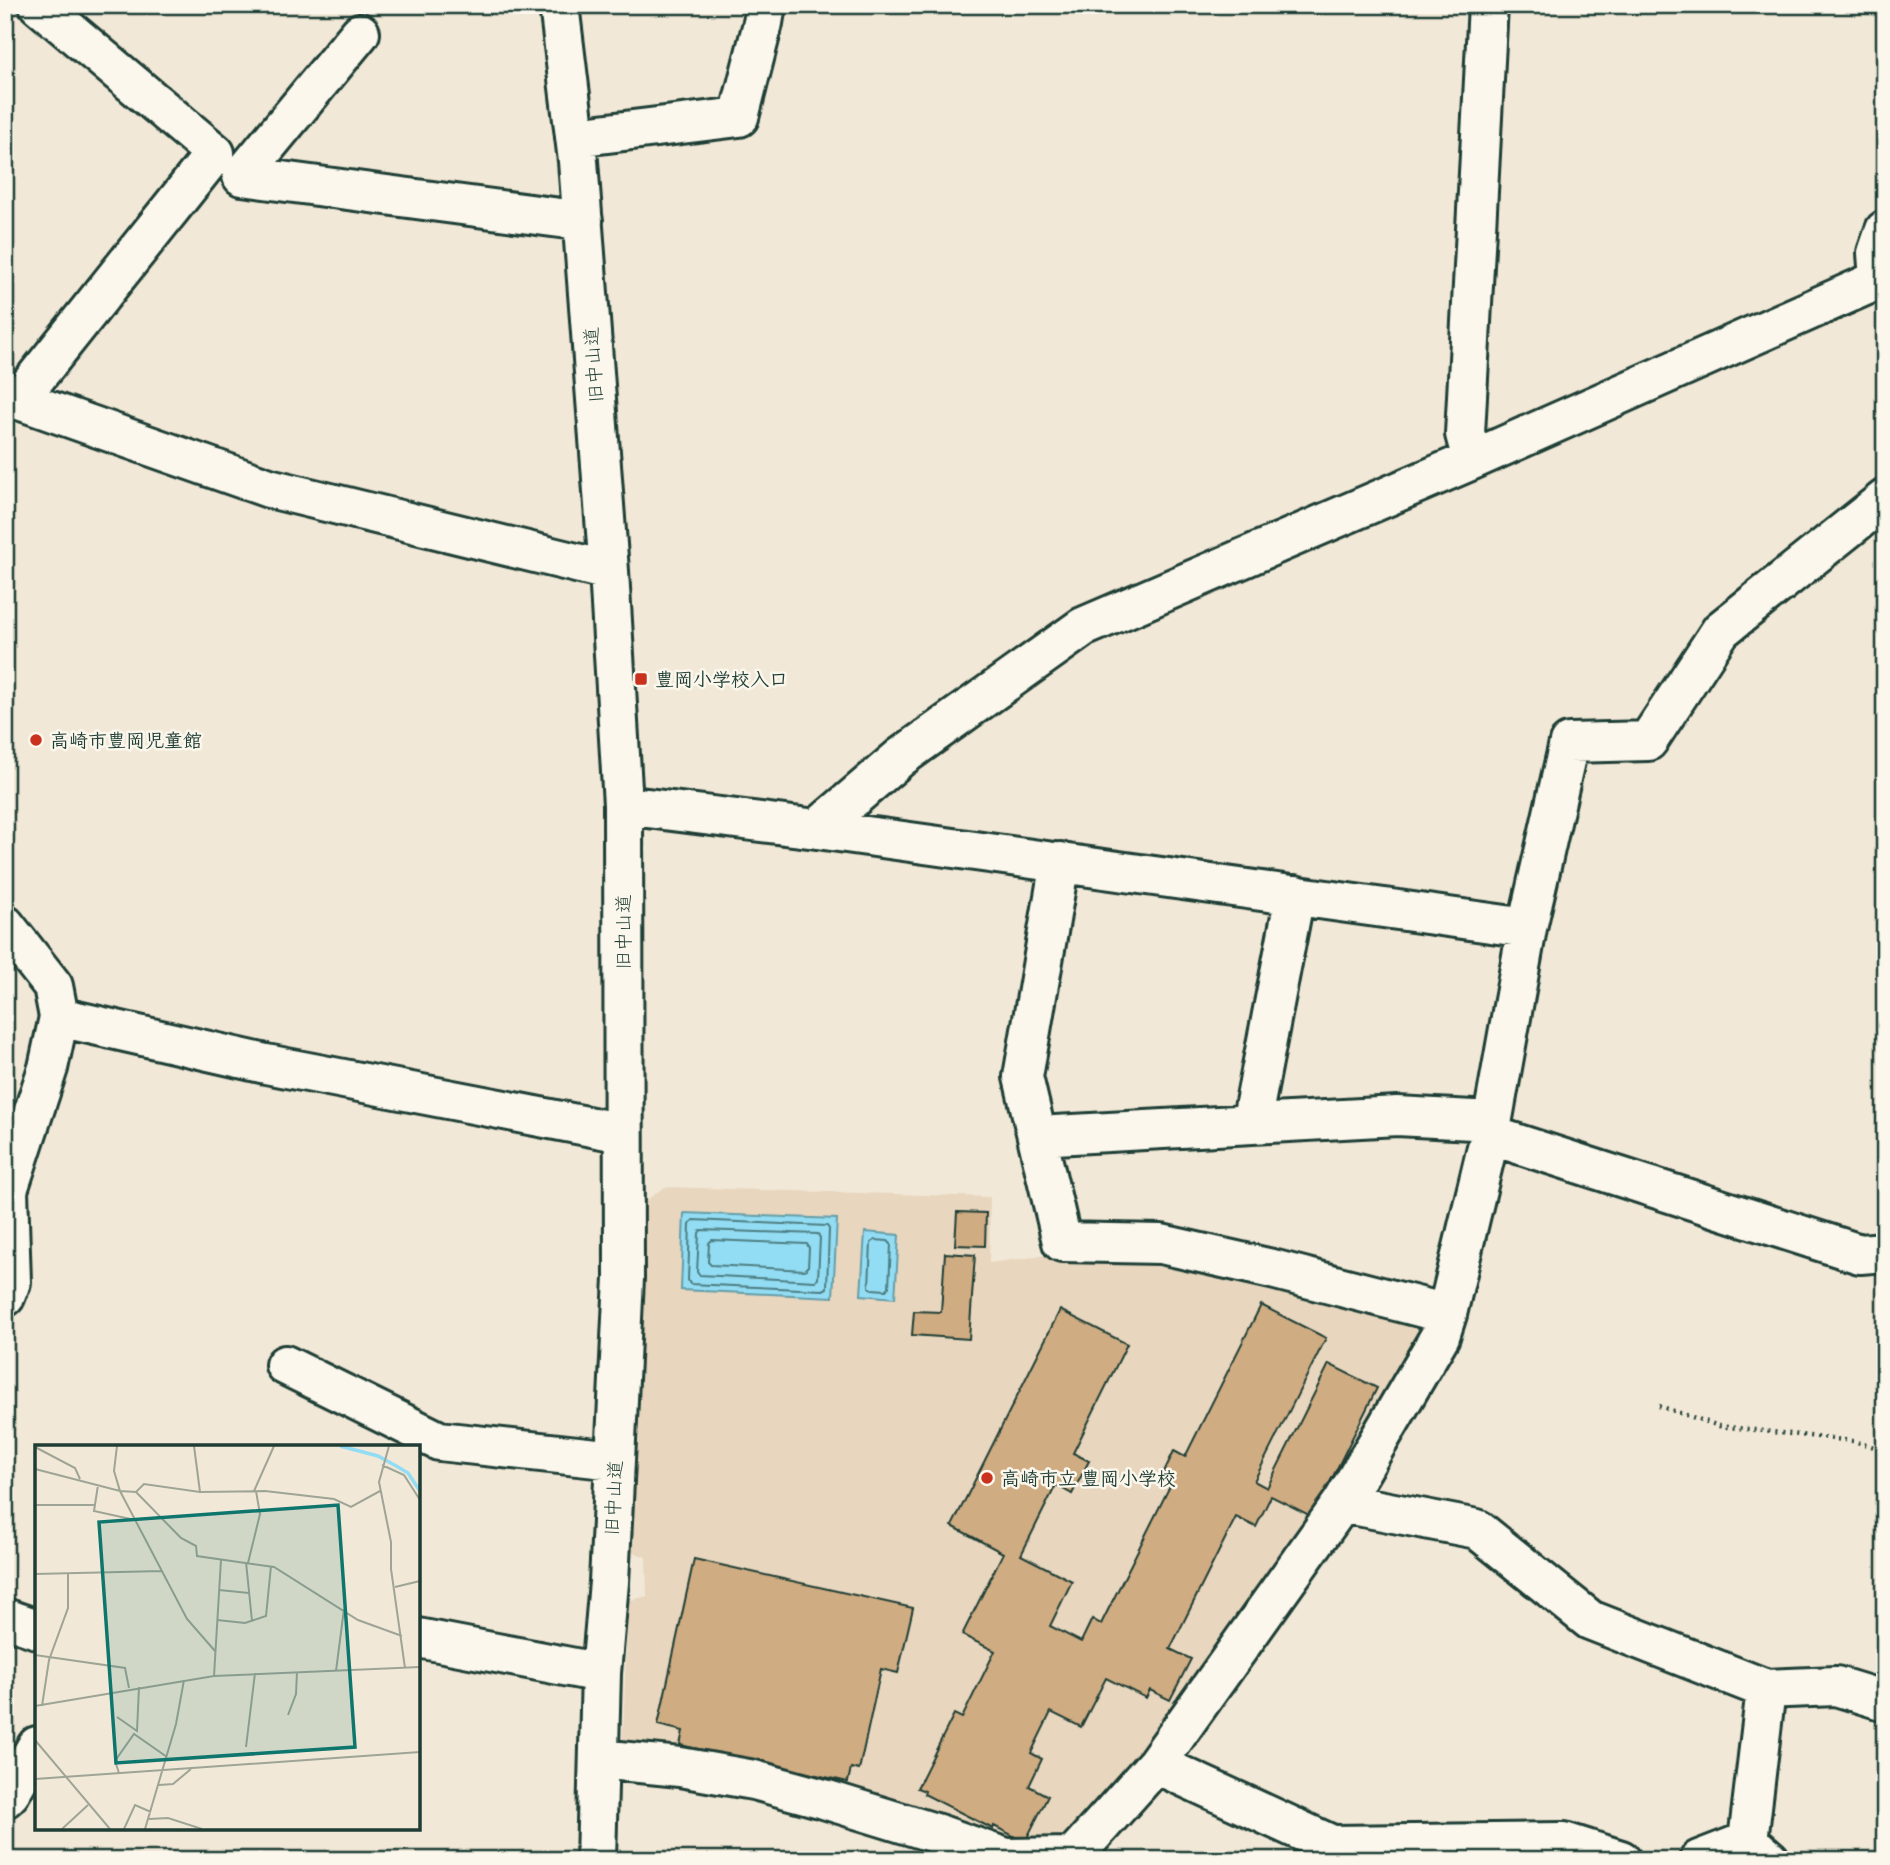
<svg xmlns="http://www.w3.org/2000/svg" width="1890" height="1865" font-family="Pangolin,'Klee One',sans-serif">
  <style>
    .built { fill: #e8d6be }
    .water { fill: #93ddf4; stroke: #659da7; stroke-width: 2 }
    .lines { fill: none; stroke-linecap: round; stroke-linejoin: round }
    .shore { stroke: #4d7d81; stroke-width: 2 }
    .building { fill: #d0ac82; stroke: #1f3d34; stroke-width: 2 }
    .minor-casing { stroke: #1f3d34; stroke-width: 44 }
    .path { stroke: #1f3d34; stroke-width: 4.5; stroke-dasharray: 2 5; stroke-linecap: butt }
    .minor { stroke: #fbf7ec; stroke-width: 38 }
    .poi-dot { fill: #c8321e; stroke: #fbf7ec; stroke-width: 2.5 }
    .labels { text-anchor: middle; stroke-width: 5; stroke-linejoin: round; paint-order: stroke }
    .street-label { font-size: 19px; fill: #1f3d34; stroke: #fbf7ec }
    .poi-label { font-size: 19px; font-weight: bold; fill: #1f3d34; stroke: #fbf7ec; text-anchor: start }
    .inset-river { fill: none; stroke: #93ddf4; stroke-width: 3.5 }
    .inset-road { fill: none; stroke: #9ea496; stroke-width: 2 }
    .view { fill: #0f766e; fill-opacity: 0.15; stroke: #0f766e; stroke-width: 3.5 }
    .inset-edge { fill: none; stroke: #1f3d34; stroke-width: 3.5 }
  </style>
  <rect width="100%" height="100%" fill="#f2e8d7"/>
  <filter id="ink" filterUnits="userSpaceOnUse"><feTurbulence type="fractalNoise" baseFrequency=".0143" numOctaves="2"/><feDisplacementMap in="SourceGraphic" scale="14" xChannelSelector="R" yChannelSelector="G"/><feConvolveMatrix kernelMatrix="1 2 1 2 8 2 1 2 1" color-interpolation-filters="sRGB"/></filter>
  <g filter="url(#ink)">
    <!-- built -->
    <path class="built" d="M665,1187L990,1197L989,1263L1063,1253L1136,1250L1435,1318L1391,1405L1155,1751L1059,1850L622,1757L628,1601L647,1596L646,1557L630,1551L644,1202Z"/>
    <!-- water -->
    <path class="water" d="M684,1213L837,1219L833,1297L681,1290Z
      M865,1232L899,1235L895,1298L861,1295Z"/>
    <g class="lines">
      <!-- shore -->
      <path class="shore" d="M693,1220L827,1226L829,1229L827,1288L823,1290L690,1284L688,1280L690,1224Z
        M701,1230L818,1234L820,1238L818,1279L815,1281L699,1275L697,1272L699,1233Z
        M712,1240L807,1244L809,1248L808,1267L805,1270L711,1265L708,1262L709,1243Z
        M875,1240L888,1241L891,1244L889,1287L886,1290L872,1289L869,1287L871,1243Z"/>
    </g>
    <!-- building -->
    <path class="building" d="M957,1212L986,1213L985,1246L955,1245Z
      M945,1253L975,1255L969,1339L912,1335L914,1311L941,1312Z
      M1261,1305L1326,1338L1254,1481L1267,1488L1329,1364L1377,1388L1313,1517L1271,1496L1256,1527L1236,1517L1170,1649L1191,1659L1170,1700L1150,1690L1146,1698L1106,1678L1081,1727L1051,1712L1031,1753L1042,1759L1029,1786L1048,1796L1025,1842L994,1826L993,1829L924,1794L925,1791L917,1788L954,1714L962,1718L995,1651L962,1635L1003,1553L952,1526L1060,1310L1127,1344L1073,1453L1089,1461L1072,1494L1056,1485L1021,1555L1072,1581L1050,1626L1081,1642L1092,1619L1101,1624L1170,1486L1160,1480L1174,1451L1185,1457Z
      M694,1559L913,1608L898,1673L881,1669L859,1770L851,1768L848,1782L680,1745L683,1731L658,1725Z"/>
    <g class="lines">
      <defs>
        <path id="minor" d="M559,5L578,161L609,571L623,805L624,1278L609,1582L601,1673L596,1860
          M360,33L242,176L583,221
          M575,137L739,117L763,23L766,5
          M1879,279L1877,253L1885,230
          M5,395L269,488L609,571
          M18,400L215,153L39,5
          M1472,460L1465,434L1488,5
          M623,805L817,829L1527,928
          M817,829L901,757L1083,627L1472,460L1885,277
          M1060,862L1023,1077L1062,1242L1161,1244L1272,1269L1447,1314
          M5,925L53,986L59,1017L48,1068L8,1190L11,1282L5,1297
          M59,1017L266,1064L623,1133
          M1251,1124L1295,895
          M1490,1135L1860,1254L1885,1252
          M1037,1136L1397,1116L1492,1121
          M285,1365L439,1441L615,1460
          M1342,1503L1477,1529L1590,1620L1766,1689L1836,1686L1885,1701
          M5,1618L37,1629
          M418,1638L601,1673
          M599,1759L680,1767L754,1780L824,1799L938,1834L1006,1858L1072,1857
          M1156,1764L1332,1845L1564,1842L1621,1860
          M5,1798L10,1793L37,1746
          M1748,1841L1766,1689
          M1070,1860L1156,1764L1342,1503L1440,1336L1447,1314L1490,1135L1527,928L1569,743L1648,741L1721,630L1885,499
          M1699,1860L1748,1841L1770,1860"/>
      </defs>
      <!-- minor casing -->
      <use href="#minor" class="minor-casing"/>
      <!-- path -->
      <path class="path" d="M1659,1406L1719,1426L1853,1441L1885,1450"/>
      <!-- minor -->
      <use href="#minor" class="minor"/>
    </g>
  </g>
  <!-- markers -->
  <g class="poi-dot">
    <rect x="634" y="672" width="14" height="14" rx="3.5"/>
    <circle cx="36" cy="740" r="7"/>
    <circle cx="987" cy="1478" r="7"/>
  </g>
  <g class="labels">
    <!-- street labels -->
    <g class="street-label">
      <text transform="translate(593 365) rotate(-94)" y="7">旧中山道</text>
      <text transform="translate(623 932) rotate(-90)" y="7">旧中山道</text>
      <text transform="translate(613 1498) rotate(-87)" y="7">旧中山道</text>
    </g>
    <!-- poi labels -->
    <g class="poi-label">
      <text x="655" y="686">豊岡小学校入口</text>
      <text x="50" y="747">高崎市豊岡児童館</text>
      <text x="1001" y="1485">高崎市立 豊岡小学校</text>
    </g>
  </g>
  <!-- overview -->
  <g transform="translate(35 1445)">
    <rect width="385" height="385" fill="#f2e8d7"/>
    <path class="inset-river" d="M305,1L343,11L363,22L373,28L385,46"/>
    <path class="inset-road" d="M82,1L79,26L85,46L152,174L180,206M159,1L165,47M354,1L344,37L356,97V124L370,223M0,2L40,23L45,34M347,20L369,30L385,55M0,24L85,46L101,47L109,39L165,47L230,46L299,54L316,62L345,46M63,40L59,66L100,75M219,46L239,1M101,47L146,93L161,101L162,111L239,122L323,175L367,191M0,60H59M211,117L217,176M213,118L225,69L221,46M0,129L127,126M360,142L385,136M184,145L214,148M182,175L210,178L231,171L236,121M0,210L90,223L94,243M301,226L309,164M179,231L186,115M0,261L179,231L385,222M7,261L14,215L33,163V129M253,270L261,249L262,227M82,272L102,286L104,242M0,295L75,384M211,302L220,228M84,328L80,316L99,289L132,312M0,334L385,307M124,340L138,339L156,324M114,374L133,373L167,384M27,384L53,360M89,384L100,360L116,367M110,384L141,279L149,235"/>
    <path class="view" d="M303,60L320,302L81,318L64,77Z"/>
    <rect width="385" height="385" class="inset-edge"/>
  </g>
  <!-- margin -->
  <rect width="1890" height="1865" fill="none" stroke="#fbf7ec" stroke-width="28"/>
  <rect x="14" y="14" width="1862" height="1837" fill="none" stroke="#1f3d34" stroke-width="2.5" filter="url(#ink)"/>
</svg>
